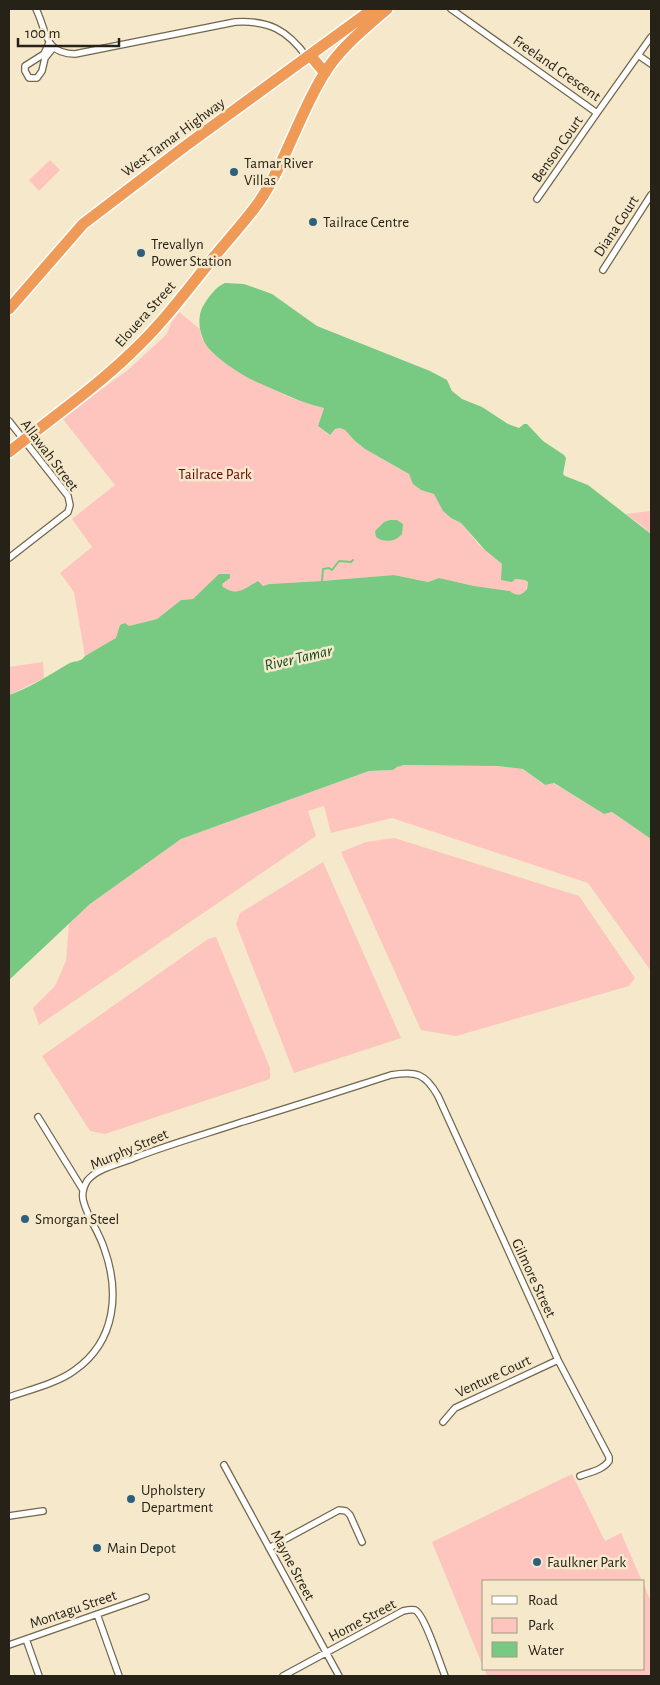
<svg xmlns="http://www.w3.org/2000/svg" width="660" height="1685" font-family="'Alegreya Sans',sans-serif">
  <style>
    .green { fill: #fdc5bd }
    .water { fill: #78ca83 }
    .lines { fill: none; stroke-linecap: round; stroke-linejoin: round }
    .stream { stroke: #78ca83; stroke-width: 2 }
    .street-casing { stroke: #72674d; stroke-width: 8 }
    .highway-casing { stroke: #fff; stroke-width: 14 }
    .street { stroke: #fff; stroke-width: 5.5 }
    .highway { stroke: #f09a57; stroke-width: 11 }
    .poi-dot { fill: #2e607e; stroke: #f5e8cb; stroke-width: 2 }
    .labels { text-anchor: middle; stroke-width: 5; stroke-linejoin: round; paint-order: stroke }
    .street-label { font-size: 15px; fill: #262217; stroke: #f5e8cb }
    .poi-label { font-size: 15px; fill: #262217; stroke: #f5e8cb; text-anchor: start }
    .park-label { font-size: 15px; fill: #650508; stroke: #f5e8cb }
    .water-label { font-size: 16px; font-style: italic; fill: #104a1e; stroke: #f5e8cb }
  </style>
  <rect width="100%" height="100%" fill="#f5e8cb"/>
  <!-- green -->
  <path class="green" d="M50,160L60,170L39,191L29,180Z
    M179,312L200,329L201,336L210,351L243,375L289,397L324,408L318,426L329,435L335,429L340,428L345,430L355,441L365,449L409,474L414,484L421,490L434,493L443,511L451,518L461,523L479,545L502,564V569L515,579L525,580L528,582L525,592C518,595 515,596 510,591L474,586L439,578L428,582L394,575L322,581L269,584L262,586L255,582C246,592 235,595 223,587L222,584L229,578L203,591L193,599L181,600L157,619L129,626L117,638L85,656L74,592L60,573L92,547L72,519L115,485L62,418L128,370L167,334L171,323Z
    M651,511V534L645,528L626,514Z
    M43,662L44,678L9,695V667Z
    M404,765L497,766L523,769L544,785L553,783L604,814L612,812L651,839V971L588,883L392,818L331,833L324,806L308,811L316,836L39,1025L33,1008L55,986L66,961L69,924L90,904L181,839L369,771L393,770L397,767Z
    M394,838L579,896L635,978L629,986L456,1036L421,1030L341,852L366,842Z
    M323,862L401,1038L294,1073L236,924L240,913Z
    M216,937L270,1068V1079L105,1134L90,1131L42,1056L208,939Z
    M572,1474L605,1541L621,1533L642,1581H484V1669L432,1542Z
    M644,1585L651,1602V1676H487L484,1669H644Z"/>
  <!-- water -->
  <path class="water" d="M225,283L244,284L272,294L317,326L430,371L447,380L452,391L462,399L482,407L508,424L519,428L524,424H527L543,441L564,455L566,458L563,474L565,476L588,485L651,534V839L612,812L604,814L554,783L545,785L523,769L497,766L404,765L397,767L393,770L369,771L181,839L90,904L9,980V695C30,688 49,675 68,664C75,660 80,663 85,656L116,638L120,625L125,623L129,626L157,619L181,600L193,599L219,574H230V578L222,584L223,587C239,597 245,588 258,581L263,586L269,584L322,581L394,575L428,582L439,578L474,586L510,591C515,596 522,596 527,589L528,582L525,580L515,579L512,582L501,580L502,564L485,550L461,523L451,518L443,511L434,494L421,490L413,484L409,474L365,449L355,441L345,430L340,428L335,429L330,435L318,426L324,408C308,404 292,398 277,391C271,388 265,386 259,383C244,377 223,363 211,351C201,341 196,322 202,308C208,298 214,288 225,283Z
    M390,520H397L403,524L402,534C395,542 384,543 376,537L375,531L384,522Z"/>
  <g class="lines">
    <!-- stream -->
    <path class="stream" d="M322,581L323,569L329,568L332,570L339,561L351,562L353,560"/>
    <defs>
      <path id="street" d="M36,9C47,31 44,54 75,54L235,22C269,20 287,30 307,57
        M451,9L597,113L651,37
        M49,43L44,54L25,66V71L29,78H37L42,71L45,58L53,48
        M638,55L651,64
        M537,199L597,113
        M603,270L651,195
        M9,421L68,496L70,505L68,512L9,558
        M38,1117L83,1190
        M9,1397C29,1390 58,1383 75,1370C116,1341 120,1292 104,1248C99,1232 88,1218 84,1203C81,1195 83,1188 87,1181C97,1168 120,1164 134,1158C170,1144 206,1134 242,1122C292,1107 341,1091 391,1075C416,1071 425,1073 438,1096L558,1360L609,1457V1461C603,1470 590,1472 580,1476
        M443,1422L455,1408L558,1360
        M224,1465L339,1676
        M9,1516L43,1511
        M269,1548L339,1510L346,1511L350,1515L362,1542
        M97,1614L119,1676
        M26,1639L39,1676
        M9,1645L146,1597
        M283,1676L403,1611C407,1610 411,1609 415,1610C425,1615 440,1664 445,1676"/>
      <path id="highway" d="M310,55L325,73
        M9,309L83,224L184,147L373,9
        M9,452C50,419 94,389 132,352C161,325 184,294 209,263C225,243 244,223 259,202C286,162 299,114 324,74C340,48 365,28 387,9"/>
    </defs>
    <!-- street casing -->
    <use href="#street" class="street-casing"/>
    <!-- highway casing -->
    <use href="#highway" class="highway-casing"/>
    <!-- street -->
    <use href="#street" class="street"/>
    <!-- highway -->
    <use href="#highway" class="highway"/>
  </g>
  <!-- markers -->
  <g class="poi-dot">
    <circle cx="234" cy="172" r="5"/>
    <circle cx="313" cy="222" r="5"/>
    <circle cx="141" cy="253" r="5"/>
    <circle cx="25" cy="1219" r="5"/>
    <circle cx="131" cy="1499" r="5"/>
    <circle cx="97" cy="1548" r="5"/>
    <circle cx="537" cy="1562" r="5"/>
  </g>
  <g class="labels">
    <!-- street labels -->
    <g class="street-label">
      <text transform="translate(557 68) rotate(35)" y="5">Freeland Crescent</text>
      <text transform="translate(173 137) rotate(-36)" y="5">West Tamar Highway</text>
      <text transform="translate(557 149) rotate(-55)" y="5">Benson Court</text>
      <text transform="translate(616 226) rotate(-57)" y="5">Diana Court</text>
      <text transform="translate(145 314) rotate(-48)" y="5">Elouera Street</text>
      <text transform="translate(50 455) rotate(53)" y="5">Allawah Street</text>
      <text transform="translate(129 1149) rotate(-23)" y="5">Murphy Street</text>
      <text transform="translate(534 1278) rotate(65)" y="5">Gilmore Street</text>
      <text transform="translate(493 1376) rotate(-25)" y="5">Venture Court</text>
      <text transform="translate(293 1565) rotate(62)" y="5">Mayne Street</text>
      <text transform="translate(73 1609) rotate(-19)" y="5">Montagu Street</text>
      <text transform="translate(362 1620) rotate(-28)" y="5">Home Street</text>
    </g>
    <!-- poi labels -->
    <g class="poi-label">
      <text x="244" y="168">Tamar River<tspan x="244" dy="17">Villas</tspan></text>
      <text x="323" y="227">Tailrace Centre</text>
      <text x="151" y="249">Trevallyn<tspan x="151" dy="17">Power Station</tspan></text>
      <text x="35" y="1224">Smorgan Steel</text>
      <text x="141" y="1495">Upholstery<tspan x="141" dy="17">Department</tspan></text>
      <text x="107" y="1553">Main Depot</text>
      <text x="547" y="1567">Faulkner Park</text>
    </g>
    <!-- park labels -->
    <g class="park-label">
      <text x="215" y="479">Tailrace Park</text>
    </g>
    <!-- water labels -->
    <g class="water-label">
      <text transform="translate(298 657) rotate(-13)" y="6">River Tamar</text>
    </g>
  </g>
  <!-- border -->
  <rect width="660" height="1685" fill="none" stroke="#262217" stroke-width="20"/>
  <!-- legend -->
  <rect x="482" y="1580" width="162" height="90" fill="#f5e8cb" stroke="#a29983"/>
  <rect x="492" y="1596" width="25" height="8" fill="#ffffff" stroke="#a29983"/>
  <text x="528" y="1605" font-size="15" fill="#262217">Road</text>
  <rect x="492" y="1618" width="25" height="15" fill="#fdc5bd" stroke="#a29983"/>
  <text x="528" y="1630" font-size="15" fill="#262217">Park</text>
  <rect x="492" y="1642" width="25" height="15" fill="#78ca83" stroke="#a29983"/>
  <text x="528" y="1655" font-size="15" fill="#262217">Water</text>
  <!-- scale -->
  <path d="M18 38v8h101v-8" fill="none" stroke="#262217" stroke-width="2.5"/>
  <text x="25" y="38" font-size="15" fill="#262217" stroke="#f5e8cb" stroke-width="4" paint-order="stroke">100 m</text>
</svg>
